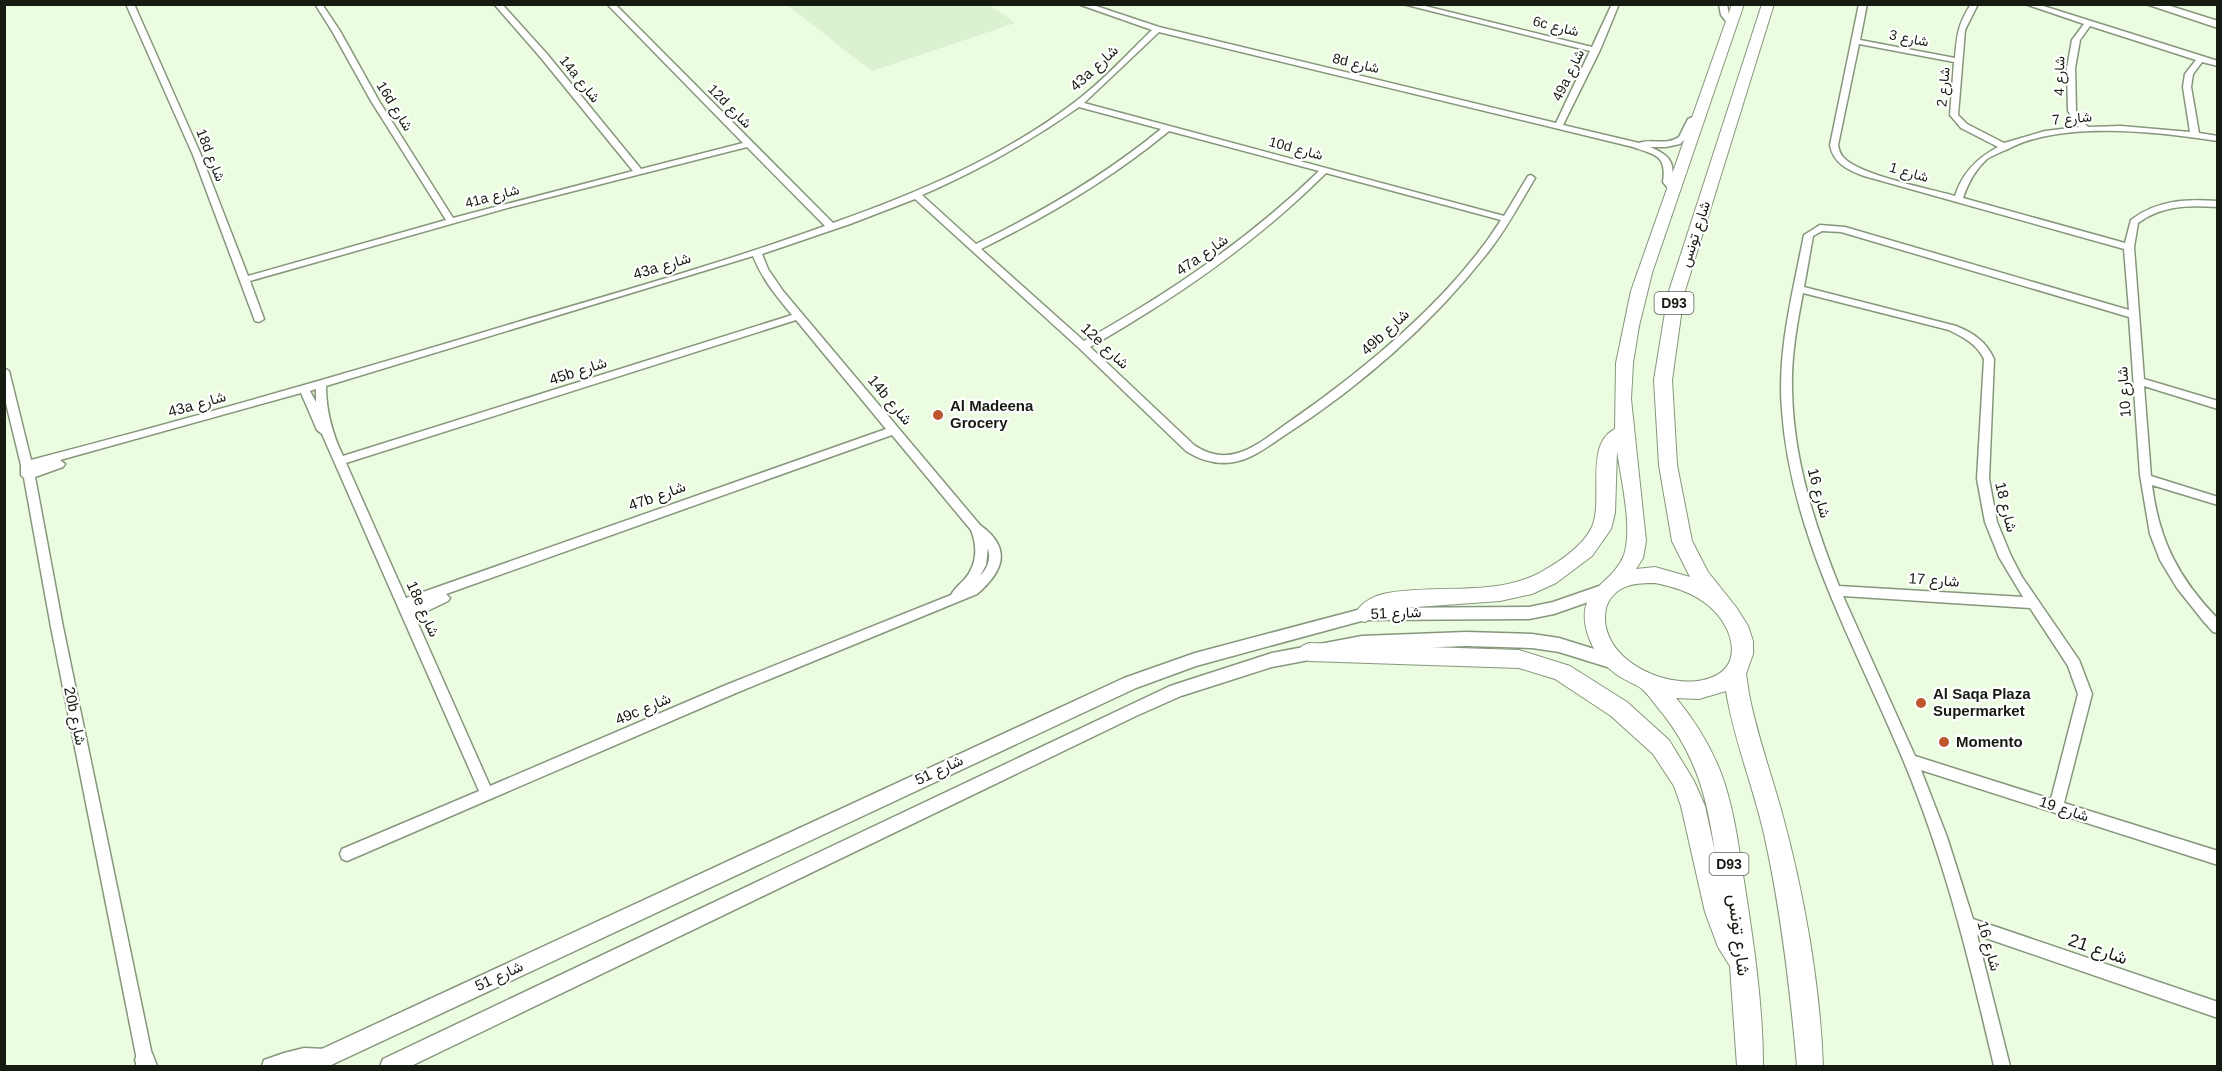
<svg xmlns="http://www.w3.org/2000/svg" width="2222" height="1071" font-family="Helvetica,Vazirmatn,sans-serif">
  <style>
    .built { fill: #dbf1d0 }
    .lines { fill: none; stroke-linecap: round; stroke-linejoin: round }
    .minor-casing { stroke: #86967d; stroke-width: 3 }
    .tertiary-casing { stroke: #86967d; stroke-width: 3 }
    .secondary-casing { stroke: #86967d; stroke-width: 3 }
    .primary-casing { stroke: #86967d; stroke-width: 2 }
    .minor { fill: #fff; fill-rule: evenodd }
    .tertiary { fill: #fff; fill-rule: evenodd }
    .secondary { fill: #fff; fill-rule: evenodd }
    .primary { fill: #fff; fill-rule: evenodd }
    .poi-dot { fill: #bd562d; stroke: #fff; stroke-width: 2 }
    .labels { text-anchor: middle; stroke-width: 4.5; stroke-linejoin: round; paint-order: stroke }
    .far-street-label { font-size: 14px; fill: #151b11; stroke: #fff }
    .shield { fill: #fff; stroke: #5b5f58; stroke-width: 1.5 }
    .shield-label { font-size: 14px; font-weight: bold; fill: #151b11 }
    .street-label { font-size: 15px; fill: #151b11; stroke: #fff }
    .poi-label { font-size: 15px; font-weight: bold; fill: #151b11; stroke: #fff; text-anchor: start }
    .near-street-label { font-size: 18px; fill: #151b11; stroke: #fff }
  </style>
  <rect width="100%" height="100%" fill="#ebfce1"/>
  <!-- built -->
  <path class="built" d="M787,5H990L1015,23L872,71Z"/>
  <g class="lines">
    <defs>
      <path id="minor" d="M126,4H134L201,155L248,276L446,220L371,101L332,31L315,4H322L340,31L379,101L453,218L633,171L541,58L494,4H502L547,54L641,169L743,143L607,4H615L833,223C918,193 1003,157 1075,102C1103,81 1127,54 1152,30L1078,4H1090L1159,27L1556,123L1590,51L1403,4H1417L1592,47L1612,4H1619L1600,50L1563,125L1639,143C1652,138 1666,146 1679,137L1688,119L1700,114L1704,117L1694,123L1689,135L1680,144L1666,147H1650C1669,155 1675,161 1672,182L1679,190L1674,193L1671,192L1663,182C1667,155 1655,155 1633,147L1159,32L1084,103L1504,216L1528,176L1531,175L1535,178C1520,203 1507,228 1489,251C1432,324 1360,387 1282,437C1267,447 1252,459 1234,462C1217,465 1200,460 1186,451L1079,348L915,199L850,224L762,254L768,269L783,291L980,525C1012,548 1004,571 977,594L736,693L347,861L342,859L340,854L342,849L479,791L322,434L317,430L301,393L60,460L65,464L63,467L35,477L63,627L153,1060L152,1066H136L137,1060L51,627L24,478L21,475V465L4,395V368L9,371L31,460C196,417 359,370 521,321C623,291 725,262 825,226L747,147L511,207L250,281L264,319L259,322L255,321L193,155ZM1079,107L1161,129C1104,176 1042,212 976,244L922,195C978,171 1029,142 1079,107ZM1169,131L1319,171C1248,240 1169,293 1084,341L981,249C1048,216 1111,179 1169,131ZM1326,173L1501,220C1452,298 1363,371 1289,422C1273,433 1256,448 1238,453C1222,458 1207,454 1194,445L1090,347C1176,298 1256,243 1326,173ZM753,256C762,279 777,297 792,315L343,456C332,433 326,411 326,386ZM796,320L886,429L406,598L346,463ZM316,389V402L310,391ZM892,435L971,530C978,548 977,565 964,580C959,585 954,589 951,595L726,685L490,786L415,617L448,601L450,598L446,594ZM988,548C991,559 988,568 980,576L986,565Z
        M1719,4H1727L1729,15L1736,23L1735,25H1729L1721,15Z
        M1859,4H1867L1860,40L1955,58C1957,35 1958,24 1971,4H1978L1965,30L1958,115L1967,124L2004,143L2045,131L2079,127L2068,111L2067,68L2072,40L2084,24L2025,4H2037L2218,61V66L2202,62L2193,74L2191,87L2199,133L2218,136V141C2159,132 2062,120 2008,149C2001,152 1993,155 1987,159C1975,170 1968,183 1963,198L2125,243L2131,220C2157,200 2186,199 2218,201V207C2189,205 2162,205 2138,223L2134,247L2144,379L2218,401V409L2144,386L2151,476L2218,497V505L2152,485C2159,541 2179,579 2218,619V633L2213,632L2204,622L2177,588L2160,560L2150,534L2140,475L2129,317L1841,232L1822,231L1813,236L1804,287L1956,326C1973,333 1986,341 1994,359L1989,479L1997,522L2011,556L2022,577L2079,660L2092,694L2064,803L2218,851V865L1921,770L1947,837L1973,919L2218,1002V1018L1977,935L2010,1066H1994C1970,963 1945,860 1904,762C1856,646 1791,537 1782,410C1777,351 1793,292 1804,235L1820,225L1845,227L2129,310L2124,249L1864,176C1848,170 1833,163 1830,145ZM2090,26L2196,60L2185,74L2183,87L2190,132L2121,126L2088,127L2081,120L2076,111L2075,68L2080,40ZM1859,44L1954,62L1950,115L1961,128L1998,147C1977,158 1962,173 1955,196C1930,189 1860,175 1844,158C1840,154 1839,150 1838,145ZM1803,293L1949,330C1963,337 1977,344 1984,359L1977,479L1985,522L1999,557L2023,597L1839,586C1814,523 1793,458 1792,389C1791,357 1797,324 1803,293ZM1843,596L2030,608L2068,666L2078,694L2051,799L1915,756Z
        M304,1048L326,1049L332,1051L334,1057L332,1063L326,1065L262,1066L264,1060L284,1053Z"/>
      <path id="tertiary" d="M1605,584L1611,586L1613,590L1611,594L1554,614L1529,619L1365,620L1196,666L1136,688L329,1066H297L300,1059L1124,678L1195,653L1365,608L1529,607L1553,602Z
        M1466,632L1532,634L1559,638L1623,658L1625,663L1623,668L1617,670L1559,652L1532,648L1466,646L1362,650L1272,667L1181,696L1136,716L411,1066H380L383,1059L1170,686L1272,653L1362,636Z
        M145,1050L152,1053L157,1066H137L135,1060L138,1053Z"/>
      <path id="secondary" d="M2146,4H2164L2218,21V28Z"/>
      <path id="primary" d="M1732,4H1744L1652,273L1639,326L1633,363L1631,399L1646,541L1643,558L1636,569L1655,567L1690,577L1672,541L1659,465L1654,380L1668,294L1762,4H1774L1684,294L1672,380L1677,465L1692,541L1708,572L1736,607L1748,626L1753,641V654L1746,674L1749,694C1757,735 1771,773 1782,813C1804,893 1820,984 1823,1066H1797C1790,988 1781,910 1764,834C1753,786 1734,740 1726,691L1699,699L1676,698C1695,721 1710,745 1721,773C1733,805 1738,841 1743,875C1753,938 1763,1003 1763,1066H1737L1730,966L1718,947L1705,912L1681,806L1674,786L1653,754L1611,716L1555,679L1519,668L1309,661L1302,658L1298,652L1302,646L1309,643L1519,650L1570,666L1627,702L1669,740L1694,781L1705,806L1715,852C1707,798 1697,758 1663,714C1656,706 1650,696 1642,689C1637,685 1629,682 1622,678C1605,668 1593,652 1587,632C1575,588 1612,586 1624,555C1633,528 1621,479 1617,451L1615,513L1611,529L1592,556L1556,583L1532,594L1500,601L1389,609L1365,622L1358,620L1355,614C1361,602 1375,595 1388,593C1438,584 1496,597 1541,572C1559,562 1583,546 1592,527C1604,499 1584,444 1615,429L1616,363L1631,291ZM1655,583C1675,587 1694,593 1709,606C1735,628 1746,671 1703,680C1663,689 1596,657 1606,608C1609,598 1617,589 1628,586C1636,583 1646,583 1655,583Z"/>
    </defs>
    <!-- minor casing -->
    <use href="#minor" class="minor-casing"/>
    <!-- tertiary casing -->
    <use href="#tertiary" class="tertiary-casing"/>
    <!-- secondary casing -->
    <use href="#secondary" class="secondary-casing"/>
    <!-- primary casing -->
    <use href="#primary" class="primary-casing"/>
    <!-- minor -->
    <use href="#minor" class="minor"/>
    <!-- tertiary -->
    <use href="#tertiary" class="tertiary"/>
    <!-- secondary -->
    <use href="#secondary" class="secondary"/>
    <!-- primary -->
    <use href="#primary" class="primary"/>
  </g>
  <!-- markers -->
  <g class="poi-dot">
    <circle cx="938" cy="415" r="6"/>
    <circle cx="1921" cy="703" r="6"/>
    <circle cx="1944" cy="742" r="6"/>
  </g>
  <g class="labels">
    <!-- far-street labels -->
    <g class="far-street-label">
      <text transform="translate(1556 26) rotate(14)" y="5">6c شارع</text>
      <text transform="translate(1909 38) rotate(11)" y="5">شارع 3</text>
      <text transform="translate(1356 63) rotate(13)" y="5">8d شارع</text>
      <text transform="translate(1568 75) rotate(-64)" y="5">49a شارع</text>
      <text transform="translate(2059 76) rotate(-89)" y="5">شارع 4</text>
      <text transform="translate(580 79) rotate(51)" y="5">14a شارع</text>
      <text transform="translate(1943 87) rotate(-85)" y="5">شارع 2</text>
      <text transform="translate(395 106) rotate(58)" y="5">16d شارع</text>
      <text transform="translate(730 106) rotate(45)" y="5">12d شارع</text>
      <text transform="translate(2072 118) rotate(-5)" y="5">شارع 7</text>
      <text transform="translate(1296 148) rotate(15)" y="5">10d شارع</text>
      <text transform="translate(211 155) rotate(68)" y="5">18d شارع</text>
      <text transform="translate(1909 172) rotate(16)" y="5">شارع 1</text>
      <text transform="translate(492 196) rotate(-15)" y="5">41a شارع</text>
    </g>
    <!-- shield labels -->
    <g class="shield">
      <rect x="1654.5" y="292" width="39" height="22" rx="4.5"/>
      <rect x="1709.5" y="853" width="39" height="22" rx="4.5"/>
    </g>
    <g class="shield-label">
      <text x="1674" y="308">D93</text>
      <text x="1729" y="869">D93</text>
    </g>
    <!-- street labels -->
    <g class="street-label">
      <text transform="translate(1094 68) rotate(-43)" y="5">43a شارع</text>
      <text transform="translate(1695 234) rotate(-72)" y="5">شارع تونس</text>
      <text transform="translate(1202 255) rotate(-35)" y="5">47a شارع</text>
      <text transform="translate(662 266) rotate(-17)" y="5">43a شارع</text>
      <text transform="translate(1385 332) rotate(-43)" y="5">49b شارع</text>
      <text transform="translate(1105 346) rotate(43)" y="5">12e شارع</text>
      <text transform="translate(578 371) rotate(-18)" y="5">45b شارع</text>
      <text transform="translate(2124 392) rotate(-94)" y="5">شارع 10</text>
      <text transform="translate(890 400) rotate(50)" y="5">14b شارع</text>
      <text transform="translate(197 404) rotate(-16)" y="5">43a شارع</text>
      <text transform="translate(1819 493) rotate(75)" y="5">شارع 16</text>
      <text transform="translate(657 496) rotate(-20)" y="5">47b شارع</text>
      <text transform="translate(2006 507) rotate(76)" y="5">شارع 18</text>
      <text transform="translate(1934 580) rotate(4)" y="5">شارع 17</text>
      <text transform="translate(423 609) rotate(66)" y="5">18e شارع</text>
      <text transform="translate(1396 613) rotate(-2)" y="5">شارع 51</text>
      <text transform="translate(643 709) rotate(-23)" y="5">49c شارع</text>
      <text transform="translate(75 716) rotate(78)" y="5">20b شارع</text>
      <text transform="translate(939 770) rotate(-25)" y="5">شارع 51</text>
      <text transform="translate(2064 809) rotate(18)" y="5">شارع 19</text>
      <text transform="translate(1989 946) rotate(74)" y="5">شارع 16</text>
      <text transform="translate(499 976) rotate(-25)" y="5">شارع 51</text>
    </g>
    <!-- poi labels -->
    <g class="poi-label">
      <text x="950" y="411">Al Madeena<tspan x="950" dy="17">Grocery</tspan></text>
      <text x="1933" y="699">Al Saqa Plaza<tspan x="1933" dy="17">Supermarket</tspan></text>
      <text x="1956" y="747">Momento</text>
    </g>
    <!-- near-street labels -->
    <g class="near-street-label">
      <text transform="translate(1739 935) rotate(83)" y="6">شارع تونس</text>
      <text transform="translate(2098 949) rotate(19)" y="6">شارع 21</text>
    </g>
  </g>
  <!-- border -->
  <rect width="2222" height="1071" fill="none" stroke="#151b11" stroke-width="12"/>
</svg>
